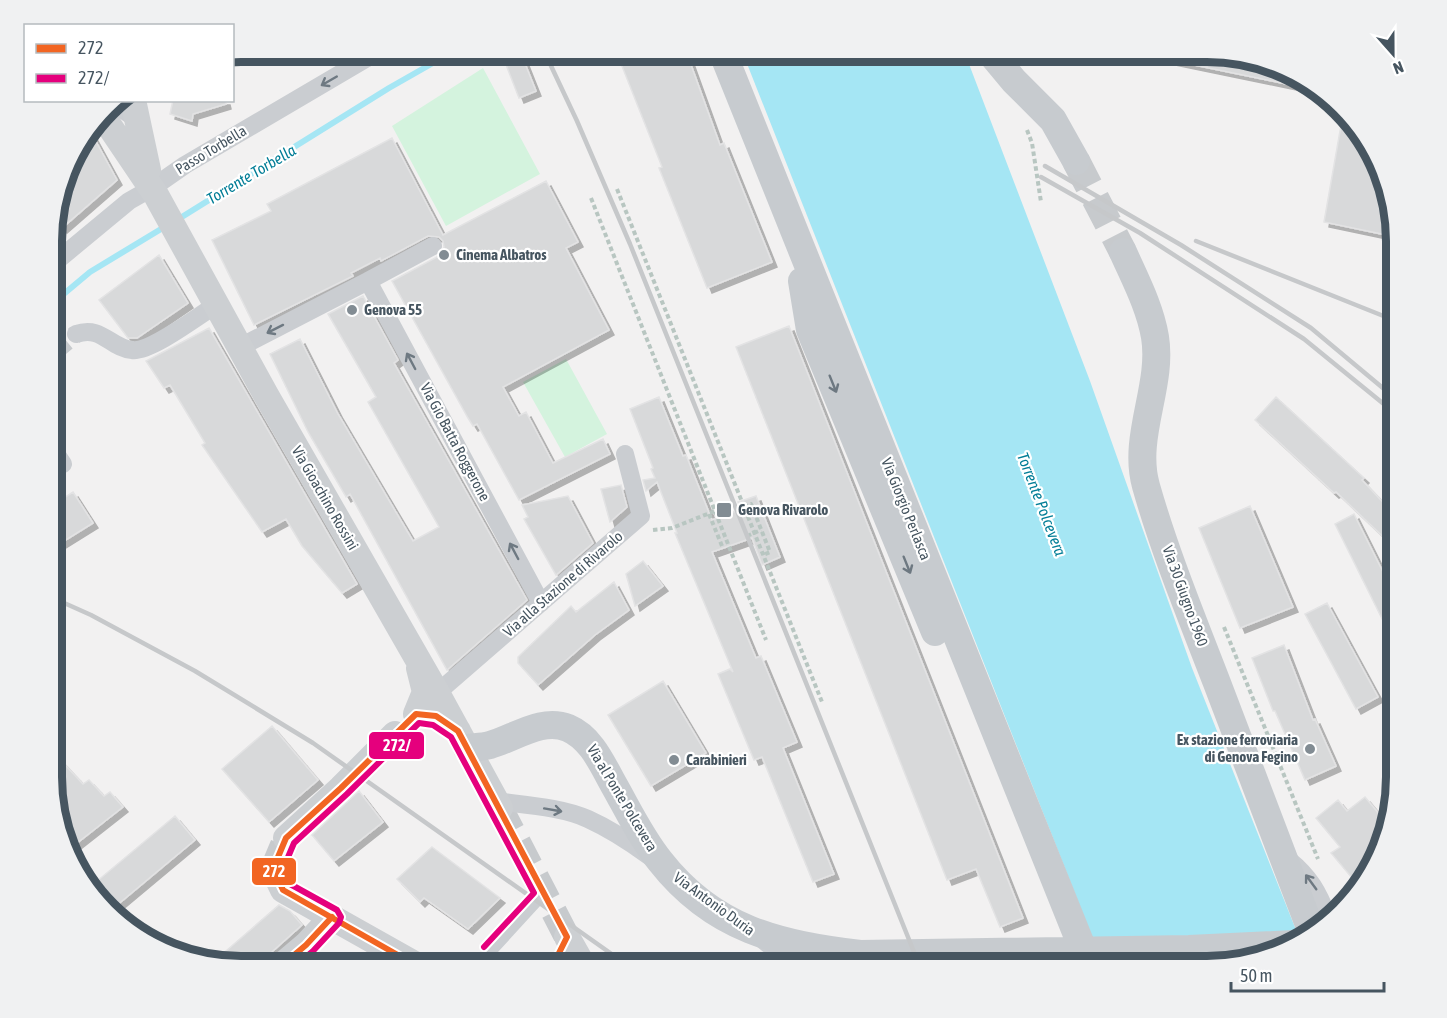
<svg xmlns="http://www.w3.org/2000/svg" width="1447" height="1018" font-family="'Asap Condensed',sans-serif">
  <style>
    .green { fill: #d4f3de }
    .water { fill: #a5e6f4 }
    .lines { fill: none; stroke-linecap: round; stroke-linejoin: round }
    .stream { stroke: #a5e6f4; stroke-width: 6 }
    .building { fill: #d8d9da; stroke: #e3e3e4; stroke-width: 1.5; filter: url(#shadow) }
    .street-tunnel { stroke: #c7cacd; stroke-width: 18; stroke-dasharray: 18 9; stroke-linecap: butt }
    .secondary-tunnel { stroke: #c7cacd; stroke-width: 26; stroke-dasharray: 26 13; stroke-linecap: butt }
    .primary-tunnel { stroke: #c7cacd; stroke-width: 28; stroke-dasharray: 28 14; stroke-linecap: butt }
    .path { stroke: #b8c6c1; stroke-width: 4; stroke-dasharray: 4.5 3; stroke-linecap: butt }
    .lane { stroke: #cacdd1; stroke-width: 9 }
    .street { stroke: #cacdd1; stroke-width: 18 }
    .secondary { stroke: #cccfd2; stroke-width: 26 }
    .primary { stroke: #c7cbcf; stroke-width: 28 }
    .rail { stroke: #c6c8ca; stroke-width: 4.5 }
    .bus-1-casing { stroke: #fff; stroke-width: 10 }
    .bus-2-casing { stroke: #fff; stroke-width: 10 }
    .bus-1 { stroke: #f26522; stroke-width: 6 }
    .bus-2 { stroke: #e5007d; stroke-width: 6 }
    .oneway { stroke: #6e7982 }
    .oneway2 { stroke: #6d7881 }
    .poi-dot { fill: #828c93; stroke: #fff; stroke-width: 2 }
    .labels { text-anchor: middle; stroke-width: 4.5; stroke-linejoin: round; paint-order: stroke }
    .street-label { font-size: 15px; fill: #465560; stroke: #fff }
    .poi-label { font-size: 15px; font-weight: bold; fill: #465560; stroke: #fff; text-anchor: start }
    .water-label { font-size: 16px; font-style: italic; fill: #037e97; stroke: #fff }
    .rim { fill: none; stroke: #465560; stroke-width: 8 }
    .line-badge { stroke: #fff; stroke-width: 2 }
    .badge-label { font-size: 16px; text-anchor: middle; font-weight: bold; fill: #fff }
  </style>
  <defs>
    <filter id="shadow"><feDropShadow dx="5" dy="5" stdDeviation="0" flood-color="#0004"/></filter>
  </defs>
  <rect width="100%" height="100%" fill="#f2f1f1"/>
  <!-- green -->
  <path class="green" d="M301,51H328L306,62Z
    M483,68L540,174L446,226L392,126Z
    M566,359L607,434L565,457L523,382Z"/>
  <!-- water -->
  <path class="water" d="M742,51H964L1090,381L1192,668L1300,940L1291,947L1207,967H1104Z"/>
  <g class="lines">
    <!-- stream -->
    <path class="stream" d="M177,220L389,88L454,51
      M53,303L90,272L166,226"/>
  </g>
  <!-- building -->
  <path class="building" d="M520,51L536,91L519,98L503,57Z
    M616,51H686L720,145L724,143L772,262L707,288L659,168L662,167Z
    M1166,51H1219L1268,61L1312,85L1311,89L1165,59Z
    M173,100H225L226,104L193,114L192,121L170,114Z
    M1343,114L1371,146L1396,228V237L1324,222Z
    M93,136L117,180L62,228L54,213L71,156L81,143Z
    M392,138L443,235L546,181L578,242L566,248L609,330L503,387L519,416L526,412L553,463L603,439L610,454L519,500L477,424L473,426L468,418L392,281L439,256L444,247L443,241L439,237L428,236L381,261L380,258L351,273L353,276L254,325L212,240L271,211L267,204Z
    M159,255L188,303L137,338H128L99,300Z
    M363,296L398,360L394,363L527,600L447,670L350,494L346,497L308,432L270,354L300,339L338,414L413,541L439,527L368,402L376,397L328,314Z
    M789,326L1023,918L1000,927L976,869L947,880L736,347Z
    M209,328L357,584L342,593L302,546L286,519L262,532L202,445L205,443L170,385L164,388L146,361Z
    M659,397L683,456L686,455L712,520L741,509L738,502L756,496L780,557L762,565L752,538L712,552L756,658L761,656L797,742L783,748L834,874L813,882L762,757L754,760L718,674L730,669L733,672L675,533H677L657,482L646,491L643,480L655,478L651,469L653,468L630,409Z
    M1276,397L1364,478L1362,480L1396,516V549L1336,492L1334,493L1255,420Z
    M621,485L627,507L610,522L601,489Z
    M73,492L93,523L53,548V505Z
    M568,496L593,543L556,575L524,519L528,517L522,505Z
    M1250,506L1293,607L1240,628L1199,528Z
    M1354,514L1396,598V647L1335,524Z
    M643,561L663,586L635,606L626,574Z
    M614,582L629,610L595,635L538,685L518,663V657L571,606L576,612Z
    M1327,603L1378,697L1356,709L1305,614Z
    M1284,645L1313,720L1315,719L1336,766L1305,780L1275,711H1273L1252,658Z
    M663,681L706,753L651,786L608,715Z
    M272,726L318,780L269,822L222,769Z
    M53,752L83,784L89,780L104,796L110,792L123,807L72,847L66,841L53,802Z
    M359,791L383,822L334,861L312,835Z
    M1365,797L1385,821L1376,829L1385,840L1371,867L1368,864L1352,878L1331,853L1340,847L1316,818L1338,800L1347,811Z
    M175,816L195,840L110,911L90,887Z
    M432,847L500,898L468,929L424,898L420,902L397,879Z
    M279,905L290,911L302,925L255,967H228L212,963Z"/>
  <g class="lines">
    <!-- street-tunnel -->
    <path class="street-tunnel" d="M53,353L76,334"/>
    <!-- secondary-tunnel -->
    <path class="secondary-tunnel" d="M500,808L567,937
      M273,869L286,838"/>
    <!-- primary-tunnel -->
    <path class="primary-tunnel" d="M1076,161L1123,252"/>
    <!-- path -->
    <path class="path" d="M1027,130L1032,143L1041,202
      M617,189L822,702
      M591,198L766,640
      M744,507L751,504L770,552L763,555
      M709,514L722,546
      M653,530L672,528L715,511
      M747,536L761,530
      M1224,627L1318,859"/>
    <!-- lane -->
    <path class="lane" d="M481,967L491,953L545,894
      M552,967L566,939"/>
    <!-- street -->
    <path class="street" d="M104,114L109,108L119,107L135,118
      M53,264L129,201L152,188L185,165L379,51
      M368,281L433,246
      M76,334C102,325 110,348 132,350C150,353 199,315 216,305
      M240,347L368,281L541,603
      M53,449L63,464
      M437,693L641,516L625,454
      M495,801C524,805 562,807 588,819C610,829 630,842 649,856
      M1289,860C1310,877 1318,892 1328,917
      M763,940L796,967"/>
    <!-- secondary -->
    <path class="secondary" d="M133,100L148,170
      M102,115L156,195L266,395L437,693L500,808
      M419,668L425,692L416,714L436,716L458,731
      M286,838L341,788L395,734
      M273,869L283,890L420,967
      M567,937L584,967
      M280,967L306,945L332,917"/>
    <!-- primary -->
    <path class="primary" d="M722,51L1090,967
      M989,51L1014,81L1053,120L1076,161
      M1123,252C1135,279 1150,307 1155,337C1163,386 1132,437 1146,486C1165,553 1192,618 1217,683C1249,766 1280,848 1311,930
      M802,281L810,330L935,632
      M467,748C475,747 483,747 490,745C515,738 542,717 568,728C592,738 603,766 615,787C629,812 642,839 660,861C714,930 779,944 860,954L1189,949L1294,944"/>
    <!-- rail -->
    <path class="rail" d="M544,51L577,121L630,244L920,967
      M1045,166L1181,245L1311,328L1396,399
      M1041,177L1140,233L1304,339L1396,414
      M1196,241L1396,321
      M53,598L91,615L195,671L313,743L630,967"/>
    <defs>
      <path id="bus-1" d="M280,967L306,945L332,917
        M419,967L283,890L273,869L286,838L341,788L416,714L436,716L458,731L567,937L552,967"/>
      <path id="bus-2" d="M294,967L313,951L339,923L341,917L337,910L290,884L283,869L294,843L347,794L419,723L433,725L451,737L534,893L484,947"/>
    </defs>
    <!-- bus-1 casing -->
    <use href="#bus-1" class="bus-1-casing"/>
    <!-- bus-2 casing -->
    <use href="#bus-2" class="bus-2-casing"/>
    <!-- bus-1 -->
    <use href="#bus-1" class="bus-1"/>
    <!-- bus-2 -->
    <use href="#bus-2" class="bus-2"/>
  </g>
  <!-- one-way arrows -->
  <defs><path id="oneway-shaft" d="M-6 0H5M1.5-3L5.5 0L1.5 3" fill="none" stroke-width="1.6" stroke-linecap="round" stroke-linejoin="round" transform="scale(1.5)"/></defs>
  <g class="oneway">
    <use href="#oneway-shaft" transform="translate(329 81) rotate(150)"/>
    <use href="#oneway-shaft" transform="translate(275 329) rotate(153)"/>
    <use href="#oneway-shaft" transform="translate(411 361) rotate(-118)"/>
    <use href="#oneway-shaft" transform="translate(514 551) rotate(-118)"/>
    <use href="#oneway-shaft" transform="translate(553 810) rotate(10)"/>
    <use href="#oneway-shaft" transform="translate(1311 882) rotate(-126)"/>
  </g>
  <g class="oneway2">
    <use href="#oneway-shaft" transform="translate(833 384) rotate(68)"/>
    <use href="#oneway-shaft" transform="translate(907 565) rotate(68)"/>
  </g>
  <!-- markers -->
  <g class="poi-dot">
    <circle cx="444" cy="255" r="6"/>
    <circle cx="352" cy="310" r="6"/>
    <rect x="716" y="502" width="16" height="16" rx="3"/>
    <circle cx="1310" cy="749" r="6"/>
    <circle cx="674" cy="760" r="6"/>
  </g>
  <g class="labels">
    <!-- street labels -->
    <g class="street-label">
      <text transform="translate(211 150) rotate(-31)" y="5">Passo Torbella</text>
      <text transform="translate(455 442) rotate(62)" y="5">Via Gio Batta Roggerone</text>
      <text transform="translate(325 498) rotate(60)" y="5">Via Gioachino Rossini</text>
      <text transform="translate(906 509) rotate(68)" y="5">Via Giorgio Perlasca</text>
      <text transform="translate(563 584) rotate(-41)" y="5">Via alla Stazione di Rivarolo</text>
      <text transform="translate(1185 596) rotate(70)" y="5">Via 30 Giugno 1960</text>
      <text transform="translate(622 798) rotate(59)" y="5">Via al Ponte Polcevera</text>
      <text transform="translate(714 904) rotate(36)" y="5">Via Antonio Duria</text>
    </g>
    <!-- poi labels -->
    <g class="poi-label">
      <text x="456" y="260">Cinema Albatros</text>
      <text x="364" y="315">Genova 55</text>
      <text x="738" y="515">Genova Rivarolo</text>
      <text x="1298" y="745" text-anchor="end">Ex stazione ferroviaria<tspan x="1298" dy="17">di Genova Fegino</tspan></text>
      <text x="686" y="765">Carabinieri</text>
    </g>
    <!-- water labels -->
    <g class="water-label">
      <text transform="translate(251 174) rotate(-31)" y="6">Torrente Torbella</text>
      <text transform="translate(1042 504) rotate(69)" y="6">Torrente Polcevera</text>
    </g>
  </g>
  <!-- crop -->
  <path d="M0 0H1447V1018H0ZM241 62H1207A179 179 0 0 1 1386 241V777A179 179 0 0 1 1207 956H241A179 179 0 0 1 62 777V241A179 179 0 0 1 241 62Z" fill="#f0f1f2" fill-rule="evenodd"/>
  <path class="rim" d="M241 62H1207A179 179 0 0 1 1386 241V777A179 179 0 0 1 1207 956H241A179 179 0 0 1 62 777V241A179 179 0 0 1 241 62Z"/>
  <g class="line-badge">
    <rect x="368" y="731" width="57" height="29" rx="6" fill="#e5007d"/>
    <rect x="251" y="857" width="46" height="29" rx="6" fill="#f26522"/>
  </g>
  <g class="badge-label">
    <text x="397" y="751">272/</text>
    <text x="274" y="877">272</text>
  </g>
  <!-- legend -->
  <rect x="24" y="24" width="210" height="78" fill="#ffffff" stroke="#b5bbbf" stroke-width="1.5"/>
  <rect x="36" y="44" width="30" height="9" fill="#f26522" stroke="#b5bbbf" stroke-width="1.5"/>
  <text x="78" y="54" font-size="18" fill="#465560">272</text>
  <rect x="36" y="74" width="30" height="9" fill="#e5007d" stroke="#b5bbbf" stroke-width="1.5"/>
  <text x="78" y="84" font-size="18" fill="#465560">272/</text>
  <!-- north arrow -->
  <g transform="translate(1393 54) rotate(159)" stroke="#ffffff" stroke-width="4.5" paint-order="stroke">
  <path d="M0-4.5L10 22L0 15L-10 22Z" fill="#465560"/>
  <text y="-9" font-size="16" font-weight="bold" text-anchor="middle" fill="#465560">N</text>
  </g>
  <!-- scale -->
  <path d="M1231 982v9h153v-9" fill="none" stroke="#465560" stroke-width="3"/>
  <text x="1240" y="982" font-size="18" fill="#465560" stroke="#ffffff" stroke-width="4.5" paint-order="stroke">50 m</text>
</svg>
